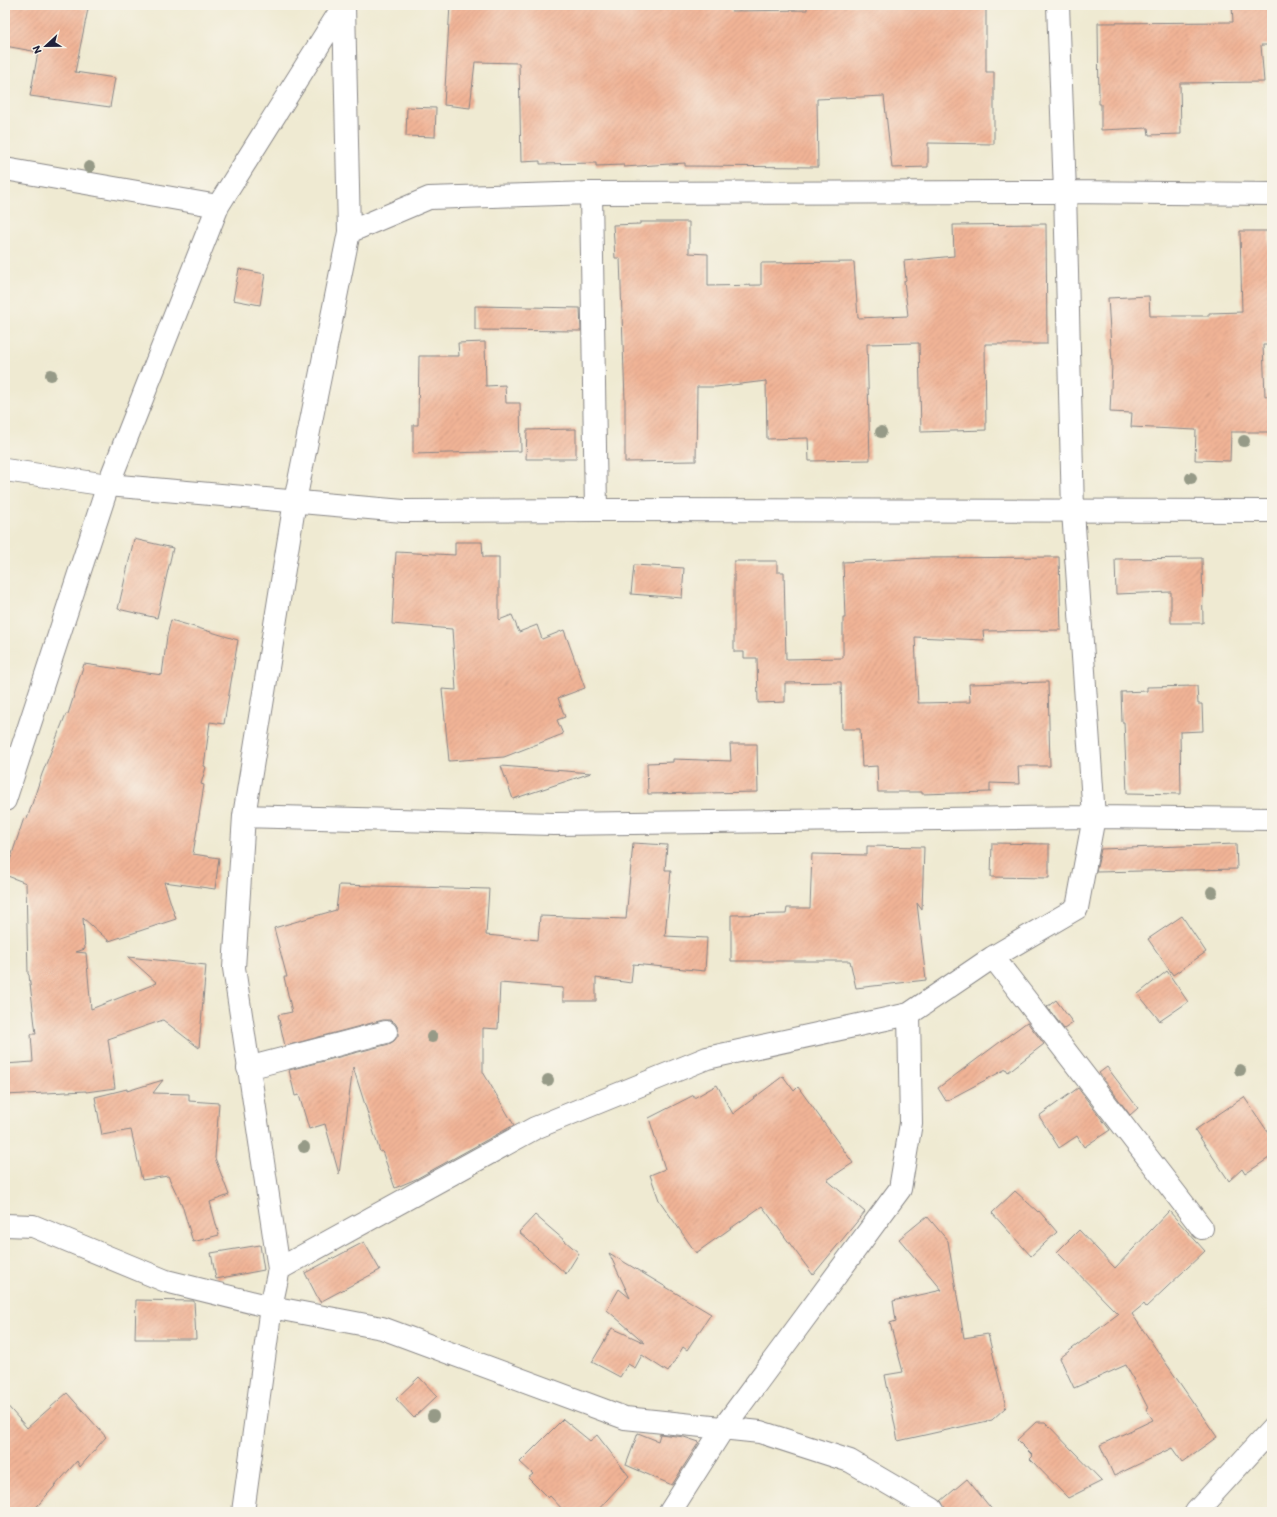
<svg xmlns="http://www.w3.org/2000/svg" width="1277" height="1517" font-family="Itim,sans-serif">
  <style>
    .building { fill: url(#building-hatch) }
    .lines { fill: none; stroke-linecap: round; stroke-linejoin: round }
    .minor-casing { stroke: #888686; stroke-width: 24 }
    .tertiary-casing { stroke: #888686; stroke-width: 24 }
    .minor { stroke: #fff; stroke-width: 22 }
    .tertiary { stroke: #fff; stroke-width: 22 }
    .tree { fill: #969a87 }
  </style>
  <defs>
    <pattern id="building-hatch" width="6" height="6" patternUnits="userSpaceOnUse"><rect width="6" height="6" fill="#f1b496"/><path d="M-1 1l2-2M0 6l6-6M5 7l2-2" fill="none" stroke="#ce9a82"/></pattern>
  </defs>
  <rect width="100%" height="100%" fill="#f7f3e8"/>
  <filter id="ink" filterUnits="userSpaceOnUse"><feTurbulence type="fractalNoise" baseFrequency=".025" numOctaves="2"/><feDisplacementMap in="SourceGraphic" scale="8" xChannelSelector="R" yChannelSelector="G"/><feConvolveMatrix kernelMatrix="1 2 1 2 8 2 1 2 1" color-interpolation-filters="sRGB"/></filter>
  <filter id="wash" filterUnits="userSpaceOnUse"><feTurbulence type="fractalNoise" baseFrequency=".012" numOctaves="4" result="noise"/><feDisplacementMap in="SourceGraphic" scale="16" xChannelSelector="R" yChannelSelector="G"/><feGaussianBlur stdDeviation="0.9" result="paint"/><feColorMatrix in="noise" values="0 0 0 0 0 0 0 0 0 0 0 0 0 0 0 0 0 1.4 0 .05"/><feComposite in="paint" operator="in"/></filter>
  <g filter="url(#wash)">
    <rect width="100%" height="100%" fill="#efead2"/>
    <g id="blocks">
      <!-- building -->
      <path class="building" d="M5,5H62L88,9L75,72L115,78L110,107L30,96L38,52L5,46Z
        M450,5H731V11L807,10V5H986V72H994V144L928,143V167L892,168L884,96L817,99L818,167L685,166V163L624,167V165L596,166V163L540,164V161L521,162L519,63L475,62L470,108L444,105Z
        M1232,5H1272V45H1261L1264,82L1180,83L1181,134L1149,135L1148,128L1101,130V104H1099L1098,23L1233,22Z
        M407,107L436,108L435,137L406,136Z
        M640,222H689V253L708,254V286L761,285V263L854,262L858,318L908,316L904,281L906,280L904,261L954,256L953,225L1046,224L1047,344H985L986,430L921,432L919,343L867,344L870,460L809,461L808,438L767,439L766,381L716,387H697L696,461L625,462V401L620,258H615L613,225L640,224Z
        M1240,231H1269L1272,345H1263L1265,396L1272,395V432H1231L1230,461L1195,460L1196,430L1131,427L1132,413L1110,412L1112,364L1108,298L1149,296L1150,316H1209V313L1242,312Z
        M239,269L265,274L260,305L233,300Z
        M475,306L580,308L581,331L475,330Z
        M485,342L486,386L505,385L506,403H520L521,451L413,454V425H418L419,356H459L458,343Z
        M576,429V459H526L527,430Z
        M134,539L173,548L157,618L118,609Z
        M455,542H482L483,557H499V620L512,615L519,632L537,625L542,639L564,630L585,688L558,698L565,717L557,720L563,734L504,757L449,761L442,689L456,690L452,629L392,624L396,552L455,555Z
        M1059,557L1061,630L983,631L984,640L915,637L918,703L970,702L969,684L1048,682L1050,766H1018L1019,784L990,783V792L922,794V792H878L877,766L862,767L860,729H842L841,682L785,683V702L758,703L757,658H744V652H734V561H777V572H784L786,659L843,658V618H845L843,562L927,558Z
        M1202,558L1203,623H1171V592L1116,594L1115,559Z
        M634,565L684,568L682,598L631,594Z
        M171,620L238,640L224,724L210,722L204,766L206,767L201,784L204,785L193,854L219,858L215,889L164,882L176,919L109,941L83,918L85,949L76,952L86,953L91,1009L157,983L128,957L206,965L199,1048L163,1020L108,1039L115,1088L86,1092V1091L5,1095V1064L33,1062L31,1034H36L29,975L28,974L26,883L5,875L24,818L27,819L42,774L66,714H68L84,664L162,675L167,636Z
        M1197,686L1198,704H1202L1203,731L1180,732L1181,794L1127,793L1124,722H1122L1121,692L1147,691V687Z
        M730,744H757L758,792L648,794L647,763L673,762V759L731,761Z
        M501,766L591,773L513,799Z
        M633,843L667,845L665,870H671L665,936L707,938L705,971L633,964L631,983L596,978V1001H563V988L500,983L498,1029L483,1028V1072L514,1125L416,1179L395,1188L382,1151L380,1152L353,1067L339,1174L325,1124L309,1129L299,1095L295,1096L289,1070L389,1044L394,1041L398,1036V1028L395,1023L390,1020H383L285,1046L278,1015L292,1012L284,977H287L274,928L336,910L339,885L489,889L486,935L538,940L540,916L626,919Z
        M992,843L1049,844V878L991,877Z
        M1236,844L1237,869L1096,872L1101,849Z
        M867,846L924,847L922,910L917,903L926,980L856,988L850,961H731V915L786,914L787,908H810L812,854L867,855Z
        M1182,916L1206,952L1173,975L1148,939Z
        M1167,971L1188,1002L1160,1021L1138,994Z
        M1056,1000L1073,1023L1064,1029L1047,1007Z
        M1027,1022L1044,1044L1008,1072L1006,1069L946,1101L938,1088Z
        M1107,1067L1138,1108L1130,1115L1099,1073Z
        M783,1076L794,1091L798,1087L853,1163L827,1180L865,1212L813,1275L762,1206L696,1253L659,1200L650,1175L665,1169L649,1118L694,1095V1098L717,1085L733,1114Z
        M163,1080L153,1093L189,1094V1101L219,1103L215,1158L229,1195L210,1202L219,1235L193,1242L182,1205L168,1176L142,1180L131,1130L102,1135L95,1097L127,1089V1091Z
        M1078,1088L1110,1130L1084,1147L1077,1136L1059,1148L1039,1116Z
        M1244,1097L1272,1138V1156L1245,1174L1242,1169L1229,1181L1195,1130Z
        M1015,1191L1038,1212L1039,1211L1057,1232L1031,1256L992,1213Z
        M1169,1211L1205,1251L1146,1307L1144,1304L1132,1314L1217,1437L1182,1462L1172,1448L1114,1476L1100,1445L1153,1420L1146,1409L1148,1408L1126,1365L1074,1388L1060,1358L1118,1314L1057,1252L1079,1230L1115,1268Z
        M535,1215L579,1253L566,1274L519,1232Z
        M927,1216L948,1241L964,1338L988,1334L1006,1407L992,1420L898,1441L885,1375L903,1372L890,1323L896,1321L893,1301L942,1290L899,1239Z
        M364,1242L380,1270L320,1302L305,1273Z
        M260,1245L264,1270L216,1279L211,1253Z
        M609,1253L711,1314L687,1350L683,1347L668,1372L642,1355L635,1368L628,1364L620,1377L592,1362L612,1328L645,1343L607,1310L619,1289L630,1298Z
        M136,1300L194,1301L196,1339H135Z
        M419,1377L437,1396L414,1418L396,1399Z
        M67,1393L106,1437L80,1467L77,1461L32,1512H5V1403L27,1428Z
        M563,1419L590,1441L597,1435L629,1476L596,1512H565L550,1496L548,1498L528,1478L533,1474L520,1462Z
        M1036,1422H1045L1102,1481L1068,1498L1030,1459L1033,1456L1017,1440Z
        M638,1433L658,1441L660,1434L684,1437L699,1442L672,1485L626,1465Z
        M967,1479L994,1512H946L941,1501Z"/>
    </g>
  </g>
  <g filter="url(#ink)">
    <use href="#blocks" fill-opacity="0" stroke="#888686" stroke-width="1"/>
    <g class="lines">
      <defs>
        <path id="minor" d="M5,169L218,206
          M591,193L596,510
          M349,232L429,198L591,193L1065,192L1272,194
          M5,800L108,485L218,206L344,5
          M244,816L554,824L1094,817L1272,819
          M993,957L1202,1228
          M248,1068L386,1032
          M5,1225L33,1226L166,1281L271,1307L382,1328L625,1418L760,1432L850,1461L932,1509L934,1512
          M279,1269L535,1128L707,1058L909,1014
          M243,1512L271,1307L279,1269L234,968L244,816L295,501L349,232L344,5
          M670,1512L724,1427L900,1189L911,1123L909,1014L993,957L1077,908L1094,817L1073,511L1065,192L1058,5
          M1196,1512L1272,1429"/>
        <path id="tertiary" d="M5,470L108,485L403,511L596,510L1272,511"/>
      </defs>
      <!-- minor casing -->
      <use href="#minor" class="minor-casing"/>
      <!-- tertiary casing -->
      <use href="#tertiary" class="tertiary-casing"/>
      <!-- minor -->
      <use href="#minor" class="minor"/>
      <!-- tertiary -->
      <use href="#tertiary" class="tertiary"/>
    </g>
    <!-- trees -->
    <g class="tree">
      <circle cx="89" cy="167" r="6"/>
      <circle cx="51" cy="375" r="6"/>
      <circle cx="881" cy="432" r="6"/>
      <circle cx="1244" cy="441" r="6"/>
      <circle cx="1191" cy="478" r="6"/>
      <circle cx="1212" cy="892" r="6"/>
      <circle cx="432" cy="1037" r="6"/>
      <circle cx="1240" cy="1070" r="6"/>
      <circle cx="548" cy="1080" r="6"/>
      <circle cx="304" cy="1147" r="6"/>
      <circle cx="433" cy="1416" r="6"/>
    </g>
  </g>
  <!-- margin -->
  <rect width="1277" height="1517" fill="none" stroke="#f7f3e8" stroke-width="20"/>
  <!-- north arrow -->
  <g transform="translate(46 46) rotate(248)" stroke="#f7f3e8" stroke-width="3" paint-order="stroke">
  <path d="M0-3L7 15L0 10L-7 15Z" fill="#22223b"/>
  <text y="-6" font-size="11" font-weight="bold" text-anchor="middle" fill="#22223b">N</text>
  </g>
</svg>
